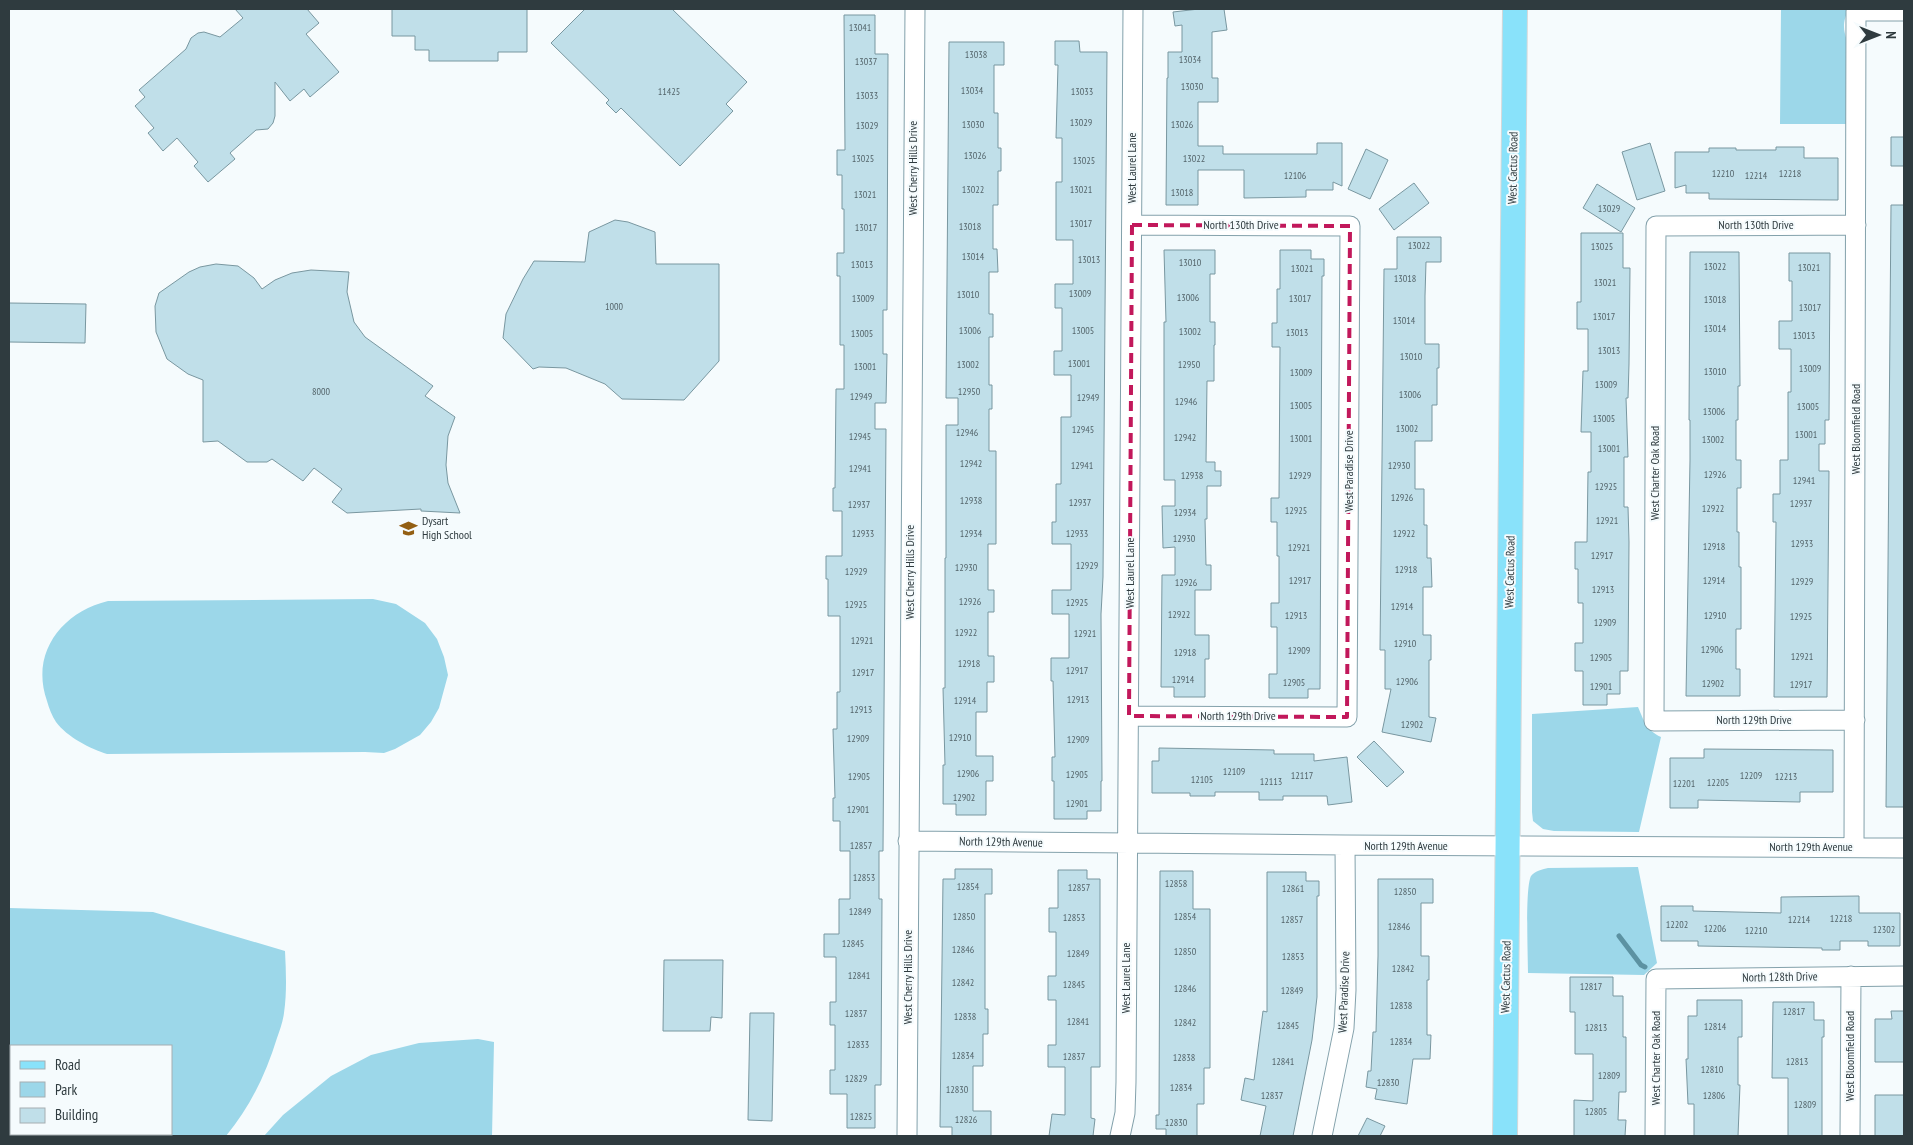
<svg xmlns="http://www.w3.org/2000/svg" width="1913" height="1145" font-family="'PT Sans Narrow',sans-serif">
  <style>
    .green { fill: #9cd7e9; fill-rule: evenodd }
    .lines { fill: none; stroke-linecap: round; stroke-linejoin: round }
    .stream { stroke: #5c92a2; stroke-width: 5 }
    .building { fill: #c0dfe9; stroke: #7997a0 }
    .minor-casing { stroke: #83a1ab; stroke-width: 21 }
    .major-casing { stroke: #d5d8d9; stroke-width: 26 }
    .minor { stroke: #fff; stroke-width: 19 }
    .major { stroke: #89e2fa; stroke-width: 24 }
    .marked { fill: none; stroke: #c2185b; stroke-width: 4; stroke-dasharray: 10 6; stroke-linejoin: round }
    .labels { text-anchor: middle; stroke-width: 4; stroke-linejoin: round; paint-order: stroke }
    .number-label { font-size: 10px; fill: #53646a }
    .street-label { font-size: 12px; fill: #2f3b3f; stroke: #f5fbfd }
    .poi-label { font-size: 12px; fill: #2f3b3f; stroke: #f5fbfd; text-anchor: start }
  </style>
  <rect width="100%" height="100%" fill="#f5fbfd"/>
  <!-- green -->
  <path class="green" d="M1781,9H1849C1838,30 1848,36 1851,57C1853,79 1850,102 1849,124H1780Z
    M373,599L396,604L425,623L437,639L444,657L448,675L439,708L431,722L420,735L395,749L384,753L365,752L107,754C91,749 67,737 56,722C52,716 49,708 47,701C30,653 62,612 108,601Z
    M1638,707C1644,721 1646,730 1661,737L1639,832L1554,831L1543,829L1533,821L1532,812V714Z
    M1638,867L1657,963L1644,975L1528,973C1528,956 1525,888 1531,876C1535,871 1543,869 1548,868Z
    M9,908L153,912L285,951C286,972 287,992 284,1013C283,1021 280,1030 277,1038C266,1074 250,1107 226,1136H9ZM171,1046V1134H11V1046Z
    M478,1039L494,1042L492,1136H264L283,1115L331,1076L371,1055L419,1043Z"/>
  <g class="lines">
    <!-- stream -->
    <path class="stream" d="M1619,936L1641,965L1645,967"/>
  </g>
  <!-- building -->
  <path class="building" d="M235,9H307L319,23L306,34L339,72L310,97L304,89L290,101L275,82V116L273,123L268,129L256,130L230,153L235,159L208,182L194,166L198,162L177,138L163,151L148,133L154,128L135,106L145,97L139,90L186,49L191,38L198,33L204,32L220,37L243,18Z
    M392,9H527V52H498V61H429V50H415V36H392Z
    M585,9H672L747,82L726,104L733,111L680,166L621,108L616,113L606,103L609,100L551,43Z
    M1199,9H1224L1227,30L1212,32V78H1218V102H1198V146H1223V154H1317V143H1342V186L1333,182V190H1306V197L1244,198V170H1198V205H1166L1167,78H1168V52H1182V25L1175,26L1173,12Z
    M844,15H875V54H888L887,310H883V354H887L886,403H875V429H886L883,851H879V899H882L881,1085H875V1128H847V1094H830V1070H835V1025H830V1002H836V957H824V934H839V899H850V851H840V821H833V798H835L833,729H837V692H840V616H828V579H826V556H842V511H833V488H835L836,389H844V345H840V276H837V253H844V209H842V175H837V150H845Z
    M1055,41H1079L1080,52H1107L1103,577L1101,614L1102,781H1101V811H1087V819H1054V781H1052V757H1055L1053,681H1051V658H1069V614H1052V590H1071V544H1052V522H1056V484H1061V417H1071V375H1054V351H1062V308H1055V284H1073V240H1056V182H1062V138H1056L1058,65H1055Z
    M949,42H1004V65H994V113H998V148H1001V171H998V205H993V249H997L998,272H989V314H993V337H989V385H992V409H989V451H996V544H988V590H994V612H988V656H994V682H987V712H976V756H993V781H986V815H956V804H943V765H945L943,688H945V558H946V425H958V398H946Z
    M1891,137H1904V166H1891Z
    M1650,143L1665,191L1637,200L1622,152Z
    M1776,147H1804V158H1838V200L1709,199V193H1686V185L1675,188V152H1709V148H1736V150H1776Z
    M1366,149L1388,160L1370,199L1348,189Z
    M1414,183L1429,203L1394,230L1379,209Z
    M1597,184L1635,208L1621,232L1583,208Z
    M1891,205H1904V807H1886Z
    M615,220L628,222L655,232L656,264H719V361L684,400L622,399L605,384L566,368L539,367L533,369L503,338L506,314L523,279L534,261L585,262L589,232Z
    M1581,233H1623V268H1630L1629,364L1628,398H1626L1628,457H1624V507H1628L1629,542L1628,671H1620V694H1607V705H1583V671H1575V643H1583V603H1578V569H1575V542H1587L1588,472H1591V432H1581L1583,371H1588V329H1577V302H1581Z
    M1397,237H1441V262H1426L1425,296V344H1439V368H1437V405H1432V441H1415V489H1424V525H1427V558H1431L1432,587H1423V635H1431V660H1429V717L1436,718L1431,742L1382,732L1391,689H1385V650H1380L1384,269H1397Z
    M1164,250H1215V274H1210V322H1215V345H1214V381H1207L1206,462H1215V471H1221V486H1207V519H1205L1206,565H1211V590H1195V635H1209V659H1205V697H1174V687H1161L1162,575H1175V547L1163,548L1162,506H1175V480H1164V322H1166Z
    M1280,250H1311V259H1324V276H1322L1320,689H1308V698H1269V674H1277V627H1271V603H1279V556H1277V522H1271V498H1279L1280,347H1272V323H1277V289H1280Z
    M1690,252H1739L1740,386H1738V420H1736V460H1741V488H1737V532H1739V567H1741V629H1736V669H1740V696H1686L1690,460V420H1689Z
    M1789,253H1830L1829,420H1825V444H1819V471H1829L1827,697H1774L1776,522H1773V494H1780V460H1788V392H1791V349H1779V321H1792V281H1789Z
    M216,264L238,266L254,278L262,289L275,280L292,273L311,270L349,272L347,292L354,322L365,337L433,386L425,396L455,417L448,436L446,465L448,483L460,513L421,511V509L347,513L332,502L342,489L314,468L303,481L272,459L267,462H247L218,441L203,442V380L188,374L167,359L156,332L155,306L159,293L189,272L200,267Z
    M9,303L86,304L85,343L9,342Z
    M1374,741L1404,772L1387,787L1357,757Z
    M1159,748L1274,750V754H1314V761L1347,757L1352,802L1328,805L1327,796H1283V800H1259V792H1215V796H1190V793H1152V761H1159Z
    M1704,749L1833,750V792H1800V802L1698,800V808H1670V758H1704Z
    M955,869H992V894H985V1009H988V1034H983V1066H973V1111H991V1136H952V1127H940L943,879H955Z
    M1058,870H1087V879H1100V1067H1091V1118L1095,1119L1093,1136H1049L1052,1114L1065,1115V1067H1048V1045H1056V1000H1048V976H1056V932H1049V908H1058Z
    M1160,871H1193V909H1210V1068H1204V1104H1197V1136H1166V1129H1156V1115H1159Z
    M1267,872H1306V881H1319V896H1317V997L1312,1040L1293,1136H1260L1266,1106L1241,1100L1245,1078L1254,1080L1263,1011L1267,1012Z
    M1378,879H1433V903H1421V956H1429V980H1427V1035H1431L1430,1059H1413L1407,1104L1375,1099L1377,1089L1366,1087L1368,1071H1371L1373,1032H1376L1378,956Z
    M1859,896V913H1900V946H1868V941H1840V950H1822V948L1698,946V941H1661V906H1693V911L1781,913V897Z
    M664,960H723L722,1018L711,1017L710,1031H663Z
    M1570,977H1613V996H1623V1037H1626V1092H1619L1618,1120H1626L1625,1136H1574V1100L1593,1101V1054H1575V1012H1570Z
    M1697,1000H1742V1037H1738V1085H1740L1738,1136H1694V1104H1688L1686,1059H1688V1016H1697Z
    M1773,1002H1814V1020H1824V1037H1822V1136H1788V1078H1772Z
    M1891,1011H1904V1062H1875V1019H1892Z
    M750,1013H774L772,1121L748,1120Z
    M1875,1095H1904V1136H1875Z
    M1367,1118L1385,1126L1380,1136H1358Z"/>
  <g class="lines">
    <defs>
      <path id="minor" d="M1129,716L1347,717L1350,226L1132,225
        M1855,720L1654,721L1656,226L1856,225
        M908,841L1345,845L1904,848
        M1854,847L1856,11H1904
        M907,1136L915,9
        M1120,1136L1125,1113L1126,1082L1133,9
        M1322,1136L1344,1028L1346,990L1345,845
        M1655,1136L1656,979L1904,976
        M1850,1136L1851,976"/>
      <path id="major" d="M1505,1136L1515,9"/>
    </defs>
    <!-- minor casing -->
    <use href="#minor" class="minor-casing"/>
    <!-- major casing -->
    <use href="#major" class="major-casing"/>
    <!-- minor -->
    <use href="#minor" class="minor"/>
    <!-- major -->
    <use href="#major" class="major"/>
  </g>
  <!-- marked area -->
  <path class="marked" d="M1132,225L1350,226L1347,717L1129,716Z"/>
  <!-- icons -->
  <defs>
    <symbol id="school-bare" viewBox="-9 -9 18 18"><path d="M0-5L7-2L0 1L-7-2ZM-4 1L0 2.5L4 1V4Q0 6-4 4Z" fill="#935f13" stroke="#f5fbfd" stroke-width="2.5" paint-order="stroke"/></symbol>
  </defs>
  <g fill-rule="evenodd">
    <use href="#school-bare" x="396" y="516" width="25" height="25"/>
  </g>
  <g class="labels">
    <!-- number labels -->
    <g class="number-label">
      <text x="860" y="31">13041</text>
      <text x="976" y="58">13038</text>
      <text x="1190" y="63">13034</text>
      <text x="866" y="65">13037</text>
      <text x="1192" y="90">13030</text>
      <text x="972" y="94">13034</text>
      <text x="669" y="95">11425</text>
      <text x="1082" y="95">13033</text>
      <text x="867" y="99">13033</text>
      <text x="1081" y="126">13029</text>
      <text x="973" y="128">13030</text>
      <text x="1182" y="128">13026</text>
      <text x="867" y="129">13029</text>
      <text x="975" y="159">13026</text>
      <text x="863" y="162">13025</text>
      <text x="1194" y="162">13022</text>
      <text x="1084" y="164">13025</text>
      <text x="1723" y="177">12210</text>
      <text x="1790" y="177">12218</text>
      <text x="1295" y="179">12106</text>
      <text x="1756" y="179">12214</text>
      <text x="973" y="193">13022</text>
      <text x="1081" y="193">13021</text>
      <text x="1182" y="196">13018</text>
      <text x="865" y="198">13021</text>
      <text x="1609" y="212">13029</text>
      <text x="1081" y="227">13017</text>
      <text x="970" y="230">13018</text>
      <text x="866" y="231">13017</text>
      <text x="1419" y="249">13022</text>
      <text x="1602" y="250">13025</text>
      <text x="973" y="260">13014</text>
      <text x="1089" y="263">13013</text>
      <text x="1190" y="266">13010</text>
      <text x="862" y="268">13013</text>
      <text x="1715" y="270">13022</text>
      <text x="1809" y="271">13021</text>
      <text x="1302" y="272">13021</text>
      <text x="1405" y="282">13018</text>
      <text x="1605" y="286">13021</text>
      <text x="1080" y="297">13009</text>
      <text x="968" y="298">13010</text>
      <text x="1188" y="301">13006</text>
      <text x="863" y="302">13009</text>
      <text x="1300" y="302">13017</text>
      <text x="1715" y="303">13018</text>
      <text x="614" y="310">1000</text>
      <text x="1810" y="311">13017</text>
      <text x="1604" y="320">13017</text>
      <text x="1404" y="324">13014</text>
      <text x="1715" y="332">13014</text>
      <text x="970" y="334">13006</text>
      <text x="1083" y="334">13005</text>
      <text x="1190" y="335">13002</text>
      <text x="1297" y="336">13013</text>
      <text x="862" y="337">13005</text>
      <text x="1804" y="339">13013</text>
      <text x="1609" y="354">13013</text>
      <text x="1411" y="360">13010</text>
      <text x="1079" y="367">13001</text>
      <text x="968" y="368">13002</text>
      <text x="1189" y="368">12950</text>
      <text x="865" y="370">13001</text>
      <text x="1810" y="372">13009</text>
      <text x="1715" y="375">13010</text>
      <text x="1301" y="376">13009</text>
      <text x="1606" y="388">13009</text>
      <text x="321" y="395">8000</text>
      <text x="969" y="395">12950</text>
      <text x="1410" y="398">13006</text>
      <text x="861" y="400">12949</text>
      <text x="1088" y="401">12949</text>
      <text x="1186" y="405">12946</text>
      <text x="1301" y="409">13005</text>
      <text x="1808" y="410">13005</text>
      <text x="1714" y="415">13006</text>
      <text x="1604" y="422">13005</text>
      <text x="1407" y="432">13002</text>
      <text x="1083" y="433">12945</text>
      <text x="967" y="436">12946</text>
      <text x="1806" y="438">13001</text>
      <text x="860" y="440">12945</text>
      <text x="1185" y="441">12942</text>
      <text x="1301" y="442">13001</text>
      <text x="1713" y="443">13002</text>
      <text x="1609" y="452">13001</text>
      <text x="971" y="467">12942</text>
      <text x="1082" y="469">12941</text>
      <text x="1399" y="469">12930</text>
      <text x="860" y="472">12941</text>
      <text x="1715" y="478">12926</text>
      <text x="1192" y="479">12938</text>
      <text x="1300" y="479">12929</text>
      <text x="1804" y="484">12941</text>
      <text x="1606" y="490">12925</text>
      <text x="1402" y="501">12926</text>
      <text x="971" y="504">12938</text>
      <text x="1080" y="506">12937</text>
      <text x="1801" y="507">12937</text>
      <text x="859" y="508">12937</text>
      <text x="1713" y="512">12922</text>
      <text x="1296" y="514">12925</text>
      <text x="1185" y="516">12934</text>
      <text x="1607" y="524">12921</text>
      <text x="863" y="537">12933</text>
      <text x="971" y="537">12934</text>
      <text x="1077" y="537">12933</text>
      <text x="1404" y="537">12922</text>
      <text x="1184" y="542">12930</text>
      <text x="1802" y="547">12933</text>
      <text x="1714" y="550">12918</text>
      <text x="1299" y="551">12921</text>
      <text x="1602" y="559">12917</text>
      <text x="1087" y="569">12929</text>
      <text x="966" y="571">12930</text>
      <text x="1406" y="573">12918</text>
      <text x="856" y="575">12929</text>
      <text x="1300" y="584">12917</text>
      <text x="1714" y="584">12914</text>
      <text x="1802" y="585">12929</text>
      <text x="1186" y="586">12926</text>
      <text x="1603" y="593">12913</text>
      <text x="970" y="605">12926</text>
      <text x="1077" y="606">12925</text>
      <text x="856" y="608">12925</text>
      <text x="1402" y="610">12914</text>
      <text x="1179" y="618">12922</text>
      <text x="1296" y="619">12913</text>
      <text x="1715" y="619">12910</text>
      <text x="1801" y="620">12925</text>
      <text x="1605" y="626">12909</text>
      <text x="966" y="636">12922</text>
      <text x="1085" y="637">12921</text>
      <text x="862" y="644">12921</text>
      <text x="1405" y="647">12910</text>
      <text x="1712" y="653">12906</text>
      <text x="1299" y="654">12909</text>
      <text x="1185" y="656">12918</text>
      <text x="1802" y="660">12921</text>
      <text x="1601" y="661">12905</text>
      <text x="969" y="667">12918</text>
      <text x="1077" y="674">12917</text>
      <text x="863" y="676">12917</text>
      <text x="1183" y="683">12914</text>
      <text x="1407" y="685">12906</text>
      <text x="1294" y="686">12905</text>
      <text x="1713" y="687">12902</text>
      <text x="1801" y="688">12917</text>
      <text x="1601" y="690">12901</text>
      <text x="1078" y="703">12913</text>
      <text x="965" y="704">12914</text>
      <text x="861" y="713">12913</text>
      <text x="1412" y="728">12902</text>
      <text x="960" y="741">12910</text>
      <text x="858" y="742">12909</text>
      <text x="1078" y="743">12909</text>
      <text x="1234" y="775">12109</text>
      <text x="968" y="777">12906</text>
      <text x="1077" y="778">12905</text>
      <text x="1302" y="779">12117</text>
      <text x="1751" y="779">12209</text>
      <text x="859" y="780">12905</text>
      <text x="1786" y="780">12213</text>
      <text x="1202" y="783">12105</text>
      <text x="1271" y="785">12113</text>
      <text x="1718" y="786">12205</text>
      <text x="1684" y="787">12201</text>
      <text x="964" y="801">12902</text>
      <text x="1077" y="807">12901</text>
      <text x="858" y="813">12901</text>
      <text x="861" y="849">12857</text>
      <text x="864" y="881">12853</text>
      <text x="1176" y="887">12858</text>
      <text x="968" y="890">12854</text>
      <text x="1079" y="891">12857</text>
      <text x="1293" y="892">12861</text>
      <text x="1405" y="895">12850</text>
      <text x="860" y="915">12849</text>
      <text x="964" y="920">12850</text>
      <text x="1185" y="920">12854</text>
      <text x="1074" y="921">12853</text>
      <text x="1841" y="922">12218</text>
      <text x="1292" y="923">12857</text>
      <text x="1799" y="923">12214</text>
      <text x="1677" y="928">12202</text>
      <text x="1399" y="930">12846</text>
      <text x="1715" y="932">12206</text>
      <text x="1884" y="933">12302</text>
      <text x="1756" y="934">12210</text>
      <text x="853" y="947">12845</text>
      <text x="963" y="953">12846</text>
      <text x="1185" y="955">12850</text>
      <text x="1078" y="957">12849</text>
      <text x="1293" y="960">12853</text>
      <text x="1403" y="972">12842</text>
      <text x="859" y="979">12841</text>
      <text x="963" y="986">12842</text>
      <text x="1074" y="988">12845</text>
      <text x="1591" y="990">12817</text>
      <text x="1185" y="992">12846</text>
      <text x="1292" y="994">12849</text>
      <text x="1401" y="1009">12838</text>
      <text x="1794" y="1015">12817</text>
      <text x="856" y="1017">12837</text>
      <text x="965" y="1020">12838</text>
      <text x="1078" y="1025">12841</text>
      <text x="1185" y="1026">12842</text>
      <text x="1288" y="1029">12845</text>
      <text x="1715" y="1030">12814</text>
      <text x="1596" y="1031">12813</text>
      <text x="1401" y="1045">12834</text>
      <text x="858" y="1048">12833</text>
      <text x="963" y="1059">12834</text>
      <text x="1074" y="1060">12837</text>
      <text x="1184" y="1061">12838</text>
      <text x="1283" y="1065">12841</text>
      <text x="1797" y="1065">12813</text>
      <text x="1712" y="1073">12810</text>
      <text x="1609" y="1079">12809</text>
      <text x="856" y="1082">12829</text>
      <text x="1388" y="1086">12830</text>
      <text x="1181" y="1091">12834</text>
      <text x="957" y="1093">12830</text>
      <text x="1272" y="1099">12837</text>
      <text x="1714" y="1099">12806</text>
      <text x="1805" y="1108">12809</text>
      <text x="1596" y="1115">12805</text>
      <text x="861" y="1120">12825</text>
      <text x="966" y="1123">12826</text>
      <text x="1176" y="1126">12830</text>
    </g>
    <!-- street labels -->
    <g class="street-label">
      <text transform="translate(913 168) rotate(-90)" y="4">West Cherry Hills Drive</text>
      <text transform="translate(1132 168) rotate(-90)" y="4">West Laurel Lane</text>
      <text transform="translate(1513 168) rotate(-89)" y="4">West Cactus Road</text>
      <text x="1241" y="229">North 130th Drive</text>
      <text x="1756" y="229">North 130th Drive</text>
      <text transform="translate(1856 429) rotate(-90)" y="4">West Bloomfield Road</text>
      <text transform="translate(1349 471) rotate(-90)" y="4">West Paradise Drive</text>
      <text transform="translate(1655 473) rotate(-90)" y="4">West Charter Oak Road</text>
      <text transform="translate(910 572) rotate(-90)" y="4">West Cherry Hills Drive</text>
      <text transform="translate(1510 572) rotate(-89)" y="4">West Cactus Road</text>
      <text transform="translate(1130 573) rotate(-90)" y="4">West Laurel Lane</text>
      <text x="1238" y="720">North 129th Drive</text>
      <text x="1754" y="724">North 129th Drive</text>
      <text transform="translate(1001 842) rotate(1)" y="4">North 129th Avenue</text>
      <text x="1406" y="850">North 129th Avenue</text>
      <text x="1811" y="851">North 129th Avenue</text>
      <text transform="translate(908 977) rotate(-90)" y="4">West Cherry Hills Drive</text>
      <text transform="translate(1506 977) rotate(-89)" y="4">West Cactus Road</text>
      <text transform="translate(1780 977) rotate(-1)" y="4">North 128th Drive</text>
      <text transform="translate(1126 978) rotate(-90)" y="4">West Laurel Lane</text>
      <text transform="translate(1344 992) rotate(-88)" y="4">West Paradise Drive</text>
      <text transform="translate(1850 1056) rotate(-90)" y="4">West Bloomfield Road</text>
      <text transform="translate(1656 1058) rotate(-90)" y="4">West Charter Oak Road</text>
    </g>
    <!-- poi labels -->
    <g class="poi-label">
      <text x="422" y="525">Dysart<tspan x="422" dy="14">High School</tspan></text>
    </g>
  </g>
  <!-- border -->
  <rect width="1913" height="1145" fill="none" stroke="#2f3b3f" stroke-width="20"/>
  <!-- legend -->
  <rect x="10" y="1045" width="162" height="90" fill="#f5fbfd" stroke="#a6aeb1"/>
  <rect x="20" y="1061" width="25" height="8" fill="#89e2fa" stroke="#a6aeb1"/>
  <text x="55" y="1070" font-size="15" fill="#2f3b3f">Road</text>
  <rect x="20" y="1082" width="25" height="15" fill="#9cd7e9" stroke="#a6aeb1"/>
  <text x="55" y="1095" font-size="15" fill="#2f3b3f">Park</text>
  <rect x="20" y="1108" width="25" height="15" fill="#c0dfe9" stroke="#a6aeb1"/>
  <text x="55" y="1120" font-size="15" fill="#2f3b3f">Building</text>
  <!-- north arrow -->
  <g transform="translate(1878 35) rotate(90)" stroke="#f5fbfd" stroke-width="4" paint-order="stroke">
  <path d="M0-4L9 19L0 12L-9 19Z" fill="#2f3b3f"/>
  <text y="-8" font-size="14" font-weight="bold" text-anchor="middle" fill="#2f3b3f">N</text>
  </g>
</svg>
